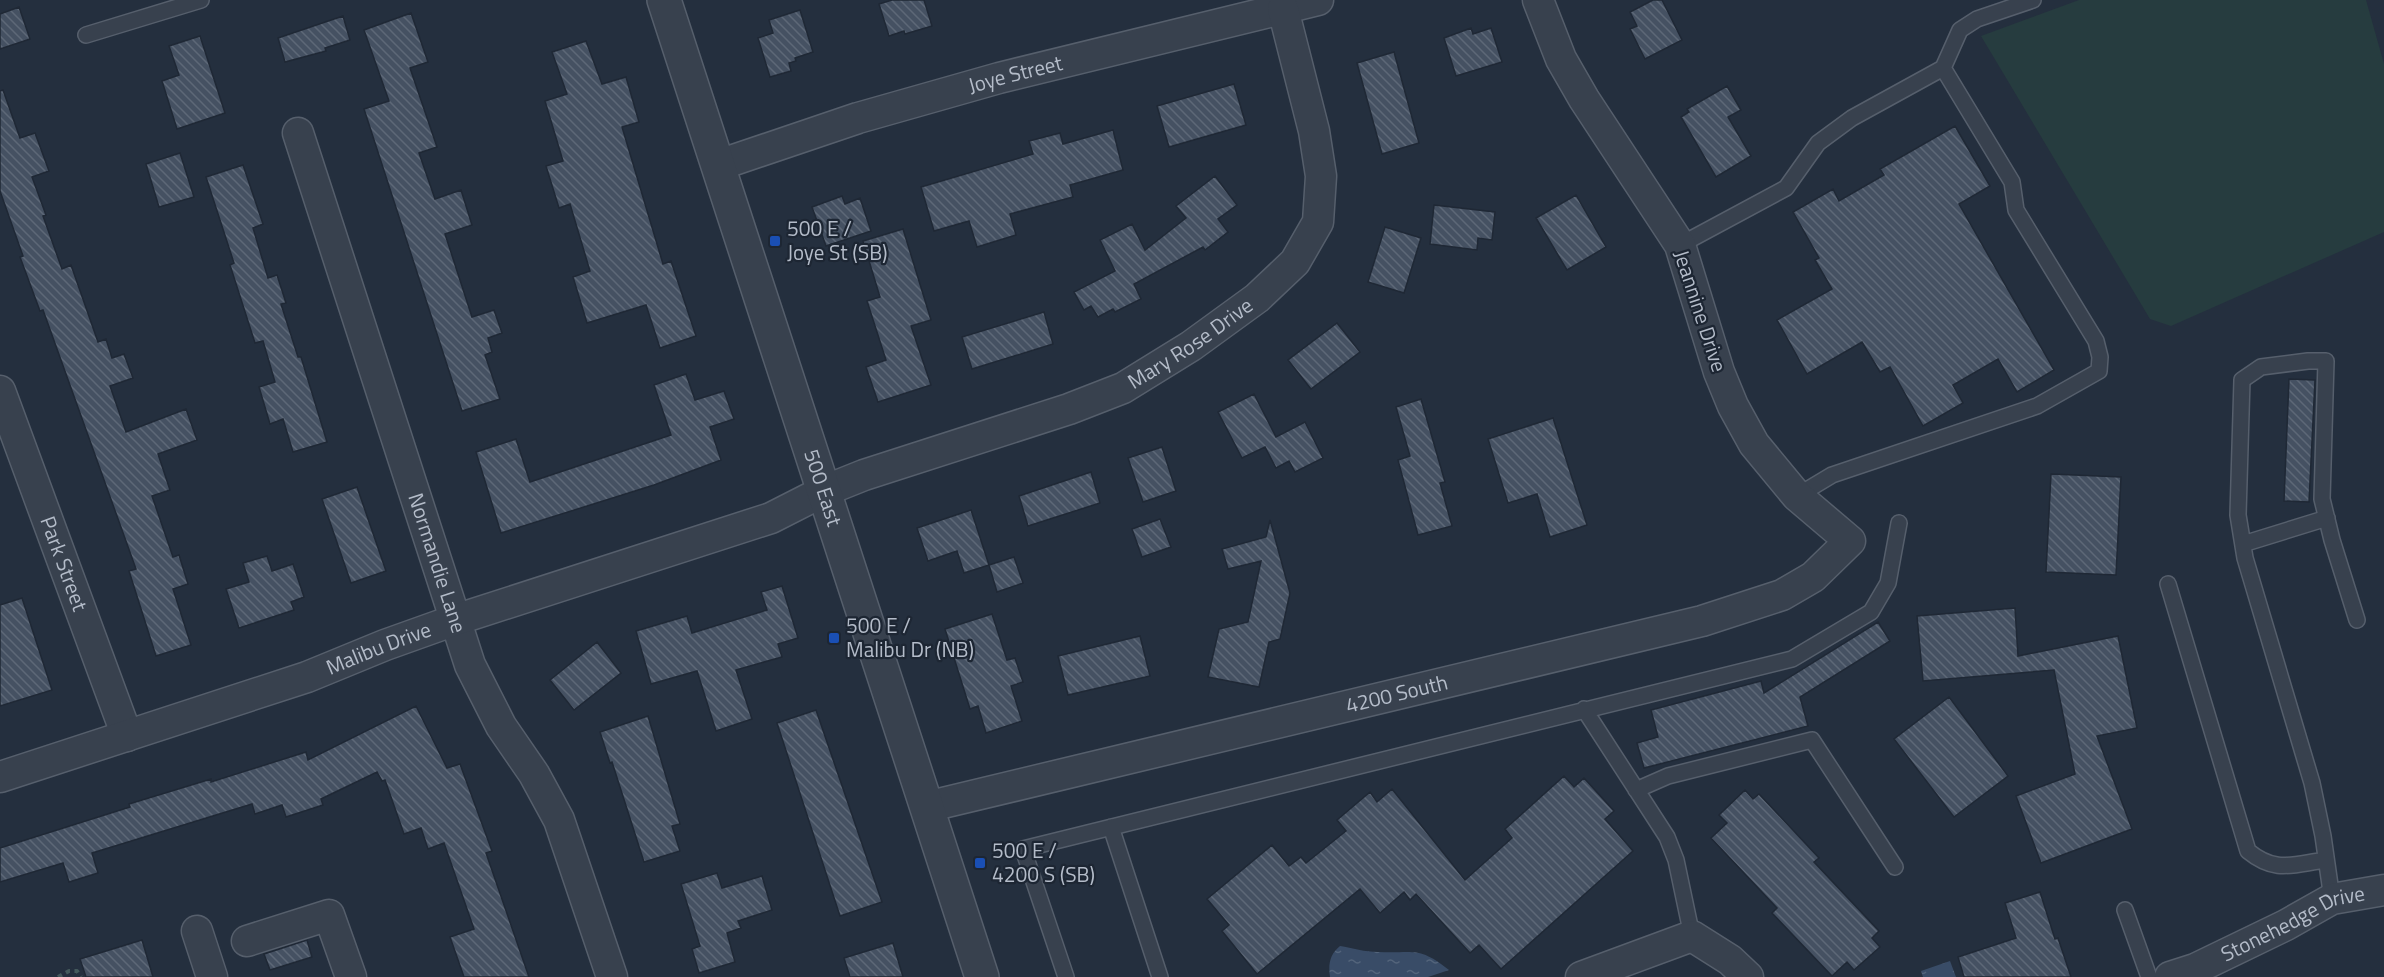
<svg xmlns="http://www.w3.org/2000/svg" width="2384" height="977" font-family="'Titillium Web',sans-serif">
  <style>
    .pitch { fill: #263c3f }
    .water { fill: url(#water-ripples) }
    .building { fill: url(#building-back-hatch); stroke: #1f2835; stroke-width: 1.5 }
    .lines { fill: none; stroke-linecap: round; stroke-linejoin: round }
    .service-casing { stroke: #565f6c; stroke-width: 18 }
    .minor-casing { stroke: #565f6c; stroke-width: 33 }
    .tertiary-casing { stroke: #565f6c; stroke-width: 36 }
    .path { stroke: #44595c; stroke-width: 4; stroke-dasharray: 4.5 4.5; stroke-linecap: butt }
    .service { stroke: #38414e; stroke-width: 15 }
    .minor { stroke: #38414e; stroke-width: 30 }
    .tertiary { stroke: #38414e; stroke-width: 33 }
    .transit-dot { fill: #1a4fb4; stroke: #1d2633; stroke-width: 2 }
    .labels { text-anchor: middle; stroke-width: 4.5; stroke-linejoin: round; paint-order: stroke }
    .street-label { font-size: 21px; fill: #b4bcc9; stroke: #1d2633 }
    .poi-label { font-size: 21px; fill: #b4bcc9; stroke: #1d2633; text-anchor: start }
  </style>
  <defs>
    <pattern id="water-ripples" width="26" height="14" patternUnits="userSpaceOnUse" patternTransform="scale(1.5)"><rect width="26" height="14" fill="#394c67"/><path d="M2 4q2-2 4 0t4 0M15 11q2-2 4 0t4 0" fill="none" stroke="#53647b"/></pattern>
    <pattern id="building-back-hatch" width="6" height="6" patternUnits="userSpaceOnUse" patternTransform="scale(1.5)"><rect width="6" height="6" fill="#455162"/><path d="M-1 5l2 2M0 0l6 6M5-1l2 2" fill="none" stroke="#5d6877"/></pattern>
  </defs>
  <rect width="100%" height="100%" fill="#242f3e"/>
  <!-- pitch -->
  <path class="pitch" d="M2079,0H2366L2384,64V232L2171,326L2150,319L1981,36Z"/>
  <!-- water -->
  <path class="water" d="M1340,946C1352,948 1365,952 1378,952C1413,954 1418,945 1449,970L1428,977H1330C1328,964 1330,954 1340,946Z
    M1950,961L1956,977H1923L1921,971Z"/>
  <!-- building -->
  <path class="building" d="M892,0H924L932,26L905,34L904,31L889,36L879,4Z
    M1653,0H1662L1682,40L1645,59L1630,29L1637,26L1630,12Z
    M19,7L30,39L0,49V14Z
    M800,10L813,52L795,58L796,61L789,63L791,71L770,77L758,38L773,33L769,20Z
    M411,13L428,62L410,68L437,147L419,153L435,199L461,190L472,225L445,234L472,317L494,310L502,333L488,338L492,352L485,355L500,399L462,411L364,109L389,101L364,30Z
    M343,16L350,40L325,48L326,51L285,62L278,38Z
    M1471,28L1473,34L1491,28L1502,62L1456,76L1444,38Z
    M200,36L225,113L177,129L162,81L179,75L169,46Z
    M586,41L602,84L626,77L639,122L622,127L663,264L671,261L696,336L660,348L646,305L587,323L573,277L590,271L570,204L559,208L546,166L563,161L545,101L567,94L552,52Z
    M1394,52L1419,143L1382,154L1357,63Z
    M1234,84L1246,125L1169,147L1157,106Z
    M1727,86L1741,110L1728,117L1751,156L1716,177L1681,117L1689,112L1687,109Z
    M3,90L20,138L35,133L49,171L32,177L46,215L43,216L62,269L71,265L98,342L106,339L112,358L124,354L133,378L110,386L126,432L186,409L197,440L158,454L170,490L152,496L173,557L179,555L188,584L173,589L191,645L156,656L129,571L136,569L43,310L40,311L20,257L23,256L0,191V91Z
    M1955,126L1990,186L1959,204L2054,370L2017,392L1998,359L1953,385L1963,403L1923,426L1890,367L1880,372L1862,342L1807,374L1777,320L1832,289L1815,260L1819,258L1793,212L1833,189L1839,201L1884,175L1880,169Z
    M1113,130L1123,170L1070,185L1073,197L1010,214L1016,235L977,247L969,221L934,231L921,187L1033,154L1029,141L1060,133L1063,144Z
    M180,153L194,197L159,207L146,164Z
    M243,165L263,224L253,228L268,278L277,275L286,303L281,304L298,357H301L327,442L293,452L283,419L270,424L259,387L275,382L263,341L255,343L230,265L234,263L206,177Z
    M1215,176L1237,205L1218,219L1228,232L1205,250L1203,247L1134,284L1141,299L1115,312L1113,309L1098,317L1091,306L1084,310L1074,292L1115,271L1100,240L1132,224L1145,250L1186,218L1176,206Z
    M1576,195L1606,247L1567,270L1536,218Z
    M842,196L845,204L860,198L871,231L826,246L812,207Z
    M1434,205L1495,212L1492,240L1478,238L1477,250L1430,244Z
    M1385,227L1421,238L1404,293L1368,282Z
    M903,229L931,320L911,326L931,385L878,402L866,367L886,360L867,301L880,297L863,241Z
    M1044,312L1053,344L972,369L962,337Z
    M1337,323L1360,352L1311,389L1288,360Z
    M686,374L695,400L724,391L734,419L710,427L721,460L654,485L501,533L476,452L516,439L530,482L671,435L654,385Z
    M2289,379L2315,380L2309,502L2284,501Z
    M1254,394L1276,437L1305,422L1323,458L1295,472L1289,461L1276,468L1265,447L1242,458L1218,412Z
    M1421,399L1445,482L1440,483L1452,526L1418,535L1398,460L1410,456L1396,407Z
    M1553,418L1587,525L1550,537L1537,494L1508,503L1488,439Z
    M1162,447L1176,491L1143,502L1128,458Z
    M1091,472L1100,503L1028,526L1019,496Z
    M2051,474L2121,477L2116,575L2046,572Z
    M357,487L386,571L351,583L322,499Z
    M971,510L989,565L964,573L957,551L928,561L917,528Z
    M1160,519L1171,547L1142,557L1132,529Z
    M1270,520L1290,593L1280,639L1269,642L1259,687L1208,677L1219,629L1248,622L1261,561L1228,569L1222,549L1266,537Z
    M267,556L272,571L293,564L304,597L291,602L294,610L239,628L226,589L249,582L243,563Z
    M1014,557L1023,583L997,592L989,565Z
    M782,586L798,638L778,644L782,657L736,670L752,719L716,731L697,671L651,684L636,631L687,616L692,633L767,610L761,592Z
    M22,598L52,690L0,706V605Z
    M2015,608L2018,656L2118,636L2137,728L2097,736L2132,829L2041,863L2016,796L2075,774L2054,670L1923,681L1917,616Z
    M992,614L1007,660L1015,658L1023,682L1011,686L1022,721L986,733L978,706L970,709L945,629Z
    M1878,622L1890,641L1800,697L1808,726L1644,768L1637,743L1658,737L1651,710L1761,681L1764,693Z
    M1140,636L1150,676L1068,695L1058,656Z
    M597,642L621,673L574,710L550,680Z
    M1949,697L2008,776L1954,817L1894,739Z
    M416,706L447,768L460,764L492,851L486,853L529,977H464L450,937L474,929L444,843L428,849L421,828L404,834L385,780L382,781L377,772L321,799L323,805L286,817L282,805L255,814L252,804L92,853L98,873L69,882L63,863L0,882V848L130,807L129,804L211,779V782L306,752L308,760Z
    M816,710L882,902L840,916L777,723Z
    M648,716L680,824L672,826L680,851L644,862L612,762L610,763L600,732Z
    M1564,776L1574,787L1584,778L1614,811L1605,819L1633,851L1501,969L1479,945L1470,953L1416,894L1410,900L1404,892L1380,913L1360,889L1257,974L1222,931L1229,925L1207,899L1272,845L1289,866L1301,857L1306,863L1346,831L1337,820L1370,792L1377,802L1392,789L1465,880L1512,838L1505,829Z
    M1745,790L1753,799L1759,794L1819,858L1814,862L1879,931L1872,938L1880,947L1854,970L1847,962L1832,976L1772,913L1777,908L1711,838L1727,823L1719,815Z
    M717,873L722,888L762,876L772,910L738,921L741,928L727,933L735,962L699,973L692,949L700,946L681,884Z
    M2040,892L2055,939L2058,938L2071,977H1964L1958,957L2016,938L2005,903Z
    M142,940L153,977H86L80,959Z
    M307,940L312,957L270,970L264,954Z
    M893,943L903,977H850L844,958Z"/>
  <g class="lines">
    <defs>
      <path id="service" d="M86,35L201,0
        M1680,245L1786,188L1818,143L1852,118L1943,68L1960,30L1977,19L2033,0
        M1797,496L1832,475L2037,406L2099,371L2100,357L2096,341L2016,210L2012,182L1943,68
        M2243,544L2327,518
        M2168,584L2248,851C2276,874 2293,864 2326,860
        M1584,709L1667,837L1676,860L1692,936
        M1636,790L1668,776L1812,740L1895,867
        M1111,827L1160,977
        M2332,899L2323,836L2312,783L2245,558L2238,515L2242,380L2261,367L2308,361H2326L2322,499L2332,540L2357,620
        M2125,910L2149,977
        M1066,977L1023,849L1792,659L1871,612L1888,583L1899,523"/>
      <g id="minor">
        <path id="s1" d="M298,133L470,665L501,726L534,774L559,820L612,977"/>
        <path id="s2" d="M719,165L858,118L999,78L1318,0"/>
        <path id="s3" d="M0,391L127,736"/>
        <path id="s4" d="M0,777L307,677L385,645L455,620L771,518L824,491L864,475L1069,409L1123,388L1191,346L1257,298L1295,262L1318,222L1321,176L1314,131L1283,9"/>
        <path id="s5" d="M926,807L1702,621L1782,595L1813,577L1850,541L1797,496L1754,444L1733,406L1719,372L1680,245L1584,99L1561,59L1538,0"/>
        <path d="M197,931L212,977"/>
        <path d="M247,941L329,915L351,977"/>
        <path d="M1581,977L1692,936L1730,960L1748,977"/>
        <path id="s6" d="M2170,977L2195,969L2286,925L2332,899L2384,890"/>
      </g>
      <g id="tertiary">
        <path id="s7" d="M664,0L982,977"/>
      </g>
    </defs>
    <!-- service casing -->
    <use href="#service" class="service-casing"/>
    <!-- minor casing -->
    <use href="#minor" class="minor-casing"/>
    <!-- tertiary casing -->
    <use href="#tertiary" class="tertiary-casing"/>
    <!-- path -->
    <path class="path" d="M58,977L69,971H77L81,977"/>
    <!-- service -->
    <use href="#service" class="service"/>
    <!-- minor -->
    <use href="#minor" class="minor"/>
    <!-- tertiary -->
    <use href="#tertiary" class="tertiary"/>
  </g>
  <!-- markers -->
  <g class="transit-dot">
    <rect x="769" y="235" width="12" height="12" rx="3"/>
    <rect x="828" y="632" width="12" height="12" rx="3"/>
    <rect x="974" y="857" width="12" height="12" rx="3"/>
  </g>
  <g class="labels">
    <!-- street labels -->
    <g class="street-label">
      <text dy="7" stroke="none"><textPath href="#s2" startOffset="310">Joye Street</textPath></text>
      <text transform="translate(1700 311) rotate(72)" y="7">Jeannine Drive</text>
      <text dy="7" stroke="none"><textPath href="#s4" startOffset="1270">Mary Rose Drive</textPath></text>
      <text dy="7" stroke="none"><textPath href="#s7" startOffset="513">500 East</textPath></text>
      <text dy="7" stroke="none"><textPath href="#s1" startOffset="452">Normandie Lane</textPath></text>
      <text dy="7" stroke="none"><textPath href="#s3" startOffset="184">Park Street</textPath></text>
      <text dy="7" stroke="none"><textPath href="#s4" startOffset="400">Malibu Drive</textPath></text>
      <text dy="7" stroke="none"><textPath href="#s5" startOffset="484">4200 South</textPath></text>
      <text dy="7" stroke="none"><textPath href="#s6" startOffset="135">Stonehedge Drive</textPath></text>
    </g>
    <!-- poi labels -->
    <g class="poi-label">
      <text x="787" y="236">500 E /<tspan x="787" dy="24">Joye St (SB)</tspan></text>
      <text x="846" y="633">500 E /<tspan x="846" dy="24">Malibu Dr (NB)</tspan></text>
      <text x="992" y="858">500 E /<tspan x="992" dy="24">4200 S (SB)</tspan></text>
    </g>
  </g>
</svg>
